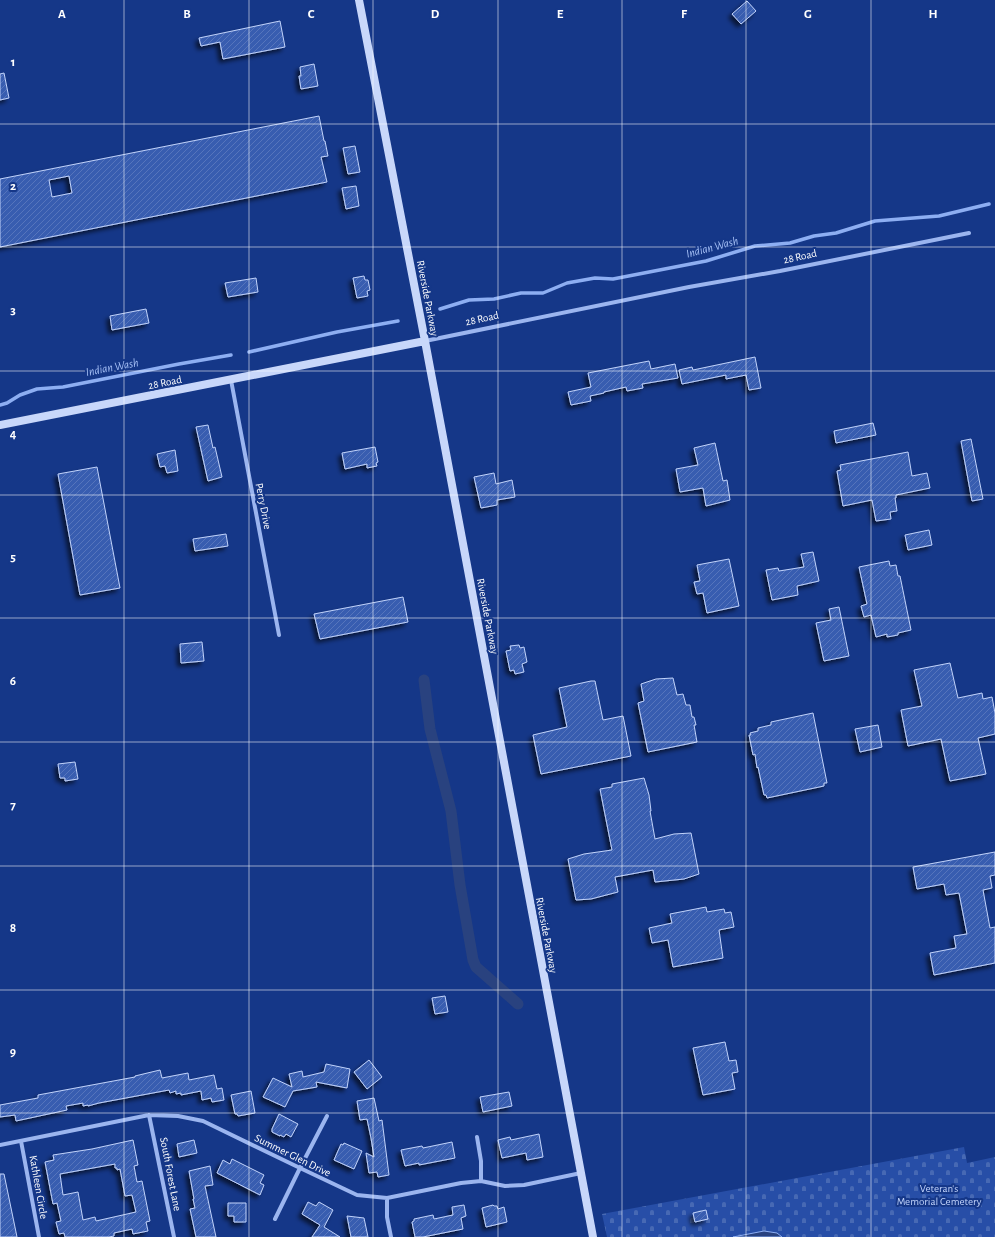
<svg xmlns="http://www.w3.org/2000/svg" width="995" height="1237" font-family="'Alegreya Sans',sans-serif">
  <style>
    .cemetery { fill: url(#cemetery-stones) }
    .water { fill: #29427f; stroke: #8daef2 }
    .lines { fill: none; stroke-linecap: round; stroke-linejoin: round }
    .stream { stroke: #8daef2; stroke-width: 3.5 }
    .canal { stroke: #29427f; stroke-width: 11 }
    .building { fill: url(#building-hatch); stroke: #c1d3fb; fill-rule: evenodd; filter: url(#shadow) }
    .street { stroke: #9bb5ef; stroke-width: 4 }
    .secondary { stroke: #c8d7fa; stroke-width: 8 }
    .grid { fill: none; stroke: #fff; stroke-width: 1; stroke-opacity: 0.55 }
    .labels { text-anchor: middle; stroke-width: 4; stroke-linejoin: round; paint-order: stroke }
    .street-label { font-size: 11px; fill: #fff; stroke: #153788 }
    .park-label { font-size: 11px; fill: #c1d3fb; stroke: #153788 }
    .water-label { font-size: 12px; font-style: italic; fill: #a6c0f6; stroke: #153788 }
    .grid-label { font-size: 13px; text-anchor: middle; font-weight: bold; fill: #fff; stroke: #153788; stroke-width: 4; stroke-linejoin: round; paint-order: stroke }
  </style>
  <defs>
    <pattern id="cemetery-stones" width="16" height="16" patternUnits="userSpaceOnUse"><rect width="16" height="16" fill="#274ea7"/><path d="M2 7V4a2 2 0 0 1 4 0v3zM10 15v-3a2 2 0 0 1 4 0v3z" fill="#4769b4"/></pattern>
    <pattern id="building-hatch" width="6" height="6" patternUnits="userSpaceOnUse"><rect width="6" height="6" fill="#395db0"/><path d="M-1 1l2-2M0 6l6-6M5 7l2-2" fill="none" stroke="#5775bc"/></pattern>
    <filter id="shadow"><feDropShadow dx="-3.5" dy="3.5" stdDeviation="2" flood-color="#0009"/></filter>
  </defs>
  <rect width="100%" height="100%" fill="#153788"/>
  <!-- cemetery -->
  <path class="cemetery" d="M964,1147L967,1163L995,1157V1237H607L602,1214Z"/>
  <!-- water -->
  <path class="water" d="M764,1231L777,1233L782,1237H733Z"/>
  <g class="lines">
    <!-- stream -->
    <path class="stream" d="M440,309L469,300L494,299L521,293H543L567,283L595,278L613,279L706,261L755,246L790,243L814,236L836,233L875,221L939,216L989,204
      M249,352L337,332L398,321
      M0,405L7,403L20,395L37,389L63,387L179,364L231,355"/>
    <!-- canal -->
    <path class="canal" d="M424,680L430,729L451,811L460,885L473,960L476,967L518,1004"/>
  </g>
  <!-- building -->
  <path class="building" d="M747,1L756,11L741,24L732,14Z
    M280,21L285,47L223,59L220,42L201,46L199,38Z
    M314,64L318,86L301,89L299,76H301L300,67Z
    M4,73L9,98L0,100V74Z
    M319,116L324,141H325L328,156L321,157L327,182L0,247V179ZM69,176L72,193L52,197L49,180Z
    M355,146L360,172L348,174L343,148Z
    M356,186L359,206L346,209L342,188Z
    M364,276L365,280H368L370,290L367,291L368,296L357,298L353,278Z
    M256,278L258,292L228,297L225,283Z
    M146,309L149,323L112,330L110,316Z
    M755,357L761,388L749,390L746,375L726,379V375L682,384L679,370L692,367L693,370Z
    M649,361L651,369L675,364L678,378L642,384L643,388L627,391L626,387L604,392V393L590,396L591,401L571,405L568,392L591,387L588,373Z
    M873,423L876,435L836,443L834,431Z
    M208,425L213,448L215,447L222,477L208,481L196,427Z
    M971,439L983,499L972,501L961,441Z
    M715,443L723,481L727,480L730,500L706,506L703,488L680,492L676,469L698,465L694,448Z
    M375,447L378,462L376,463L377,466L367,468V464L345,469L342,453Z
    M175,450L178,471L167,473L165,466L160,467L157,454Z
    M908,452L912,476L927,473L930,488L896,495V498H895L897,511L890,512L891,519L876,521L872,500L843,506L837,471L841,470L840,465Z
    M97,467L120,588L80,595L58,474Z
    M494,473L496,484L512,480L515,497L497,500V505L481,508L474,477Z
    M929,530L932,545L908,550L905,535Z
    M226,534L228,546L195,551L193,539Z
    M813,552L819,581L797,586L798,595L772,600L766,570L778,568L779,571L804,567L801,554Z
    M729,559L739,606L707,613L703,593L697,594L694,582L700,581L697,565Z
    M889,561L890,566L896,565L898,576H900L911,630L898,633V635L887,637V634L876,637L871,615L864,617L861,606L867,604L859,567Z
    M403,597L408,622L320,639L314,614Z
    M839,607L849,656L824,661L816,623L831,620L829,609Z
    M202,642L204,661L181,663L180,644Z
    M519,645L520,648L524,647L527,662L522,664L524,672L515,674L514,670L510,671L506,651L511,650L510,646Z
    M950,663L958,698L982,693L983,699L992,697L995,713V734L978,738L986,774L950,781L941,739L908,746L901,710L922,706L914,670Z
    M673,678L677,695L683,694L686,705H690L692,717H694L696,725H694L697,742L648,752L638,703L644,701L641,684L656,679Z
    M591,681H595L603,720L623,716L631,756L541,774L533,735L567,727L559,688Z
    M813,713L827,783H824V786L767,798L766,795H764L758,767L757,768L755,754L753,755L749,735H751L750,733L758,731V728L771,725V722Z
    M878,725L882,747L860,752L855,729Z
    M75,762L78,779L65,781V778H60L58,764Z
    M644,778L649,795L651,811H650L655,839L674,834L691,833L699,874L684,879L655,882L653,870L615,877L618,892L591,899L576,900L568,859L584,854L612,850L600,789L612,787V784Z
    M995,852V875L990,876L992,888L983,890L990,928L995,927V963L934,975L930,953L956,948L954,936L967,934L959,893L946,895L944,884L917,889L913,867Z
    M706,907L707,912L724,909L725,913L731,912L734,927L719,930L723,958L673,967L668,940L652,943L649,928L672,923L670,914Z
    M445,996L448,1012L435,1014L432,998Z
    M725,1042L729,1061L736,1060L738,1072L732,1073L735,1089L703,1095L693,1048Z
    M369,1060L382,1077L367,1089L354,1072Z
    M326,1064L350,1069L347,1088L316,1082L317,1087L293,1091L285,1107L263,1097L273,1078L292,1087L289,1074L302,1071L303,1077L324,1072Z
    M160,1070L162,1078L188,1073L189,1080L214,1075L217,1089L222,1088L224,1100L212,1102L211,1098L202,1100L201,1091L181,1095V1093L176,1094V1091L170,1093L169,1090L99,1103L88,1106V1105L83,1106V1103L66,1106L67,1110L16,1121L15,1115L0,1117V1105L38,1098V1095L135,1077V1076Z
    M251,1091L255,1113L238,1116L237,1114H235L231,1095Z
    M509,1092L512,1106L483,1112L480,1097Z
    M374,1098L379,1121L382,1120L389,1175L378,1177L377,1172L369,1173L366,1153L374,1157L371,1138L367,1119L360,1120L357,1101Z
    M279,1114L298,1124L291,1137L286,1134L284,1137L280,1135V1136L272,1132V1129Z
    M539,1134L543,1157L527,1160L526,1153L502,1158L498,1140L510,1137L511,1140Z
    M133,1140L138,1165L134,1166L137,1182L142,1181L150,1221L146,1222L148,1231L133,1234L132,1229L114,1233V1236L109,1237H65L64,1233L59,1234L56,1222L61,1221L57,1203L53,1204L45,1162L54,1160L53,1155L92,1149ZM115,1164V1168H117V1170L120,1169L125,1196L132,1195L136,1212L96,1221L95,1217L83,1220L78,1192L63,1195L60,1174Z
    M194,1140L197,1153L179,1157L177,1144Z
    M452,1142L455,1158L419,1165V1163L405,1166L401,1150L422,1146L423,1148Z
    M344,1143L362,1151L354,1169L334,1160L341,1144L343,1145Z
    M232,1159L264,1175L260,1183L264,1185L260,1195L217,1173L223,1160L230,1164Z
    M210,1166L213,1185L205,1186L216,1237H196L190,1209L195,1208L193,1199H194L189,1171Z
    M0,1174H4L17,1237H0Z
    M308,1202L316,1206L319,1202L333,1210L324,1227L340,1237H312L320,1225L302,1214Z
    M228,1203H246V1222H234V1216H228Z
    M464,1205L466,1216L461,1218L463,1229L423,1237H415L412,1222L414,1221V1219L433,1215L434,1219L453,1215L452,1207Z
    M493,1205L494,1206H497L498,1209L504,1207L507,1222L486,1227L482,1208Z
    M706,1210L708,1219L695,1222L693,1213Z
    M347,1216L364,1218L368,1237H351Z"/>
  <g class="lines">
    <!-- street -->
    <path class="street" d="M425,341L689,287L780,271L969,233
      M231,380L279,635
      M149,1115L174,1237
      M477,1137L481,1161V1181
      M21,1141L39,1237
      M0,1145L149,1115L178,1116L203,1121L300,1168L357,1195L387,1198L461,1183L481,1181L505,1186L524,1185L581,1173
      M387,1198V1217L391,1237
      M275,1219L300,1168L327,1116"/>
    <!-- secondary -->
    <path class="secondary" d="M359,0L425,341L593,1237
      M0,425L425,341"/>
  </g>
  <!-- grid -->
  <path class="grid" d="M124,0V1237M249,0V1237M373,0V1237M498,0V1237M622,0V1237M746,0V1237M871,0V1237M0,124H995M0,247H995M0,371H995M0,495H995M0,618H995M0,742H995M0,866H995M0,990H995M0,1113H995"/>
  <g class="labels">
    <!-- street labels -->
    <g class="street-label">
      <text transform="translate(800 256) rotate(-12)" y="4">28 Road</text>
      <text transform="translate(428 298) rotate(79)" y="4">Riverside Parkway</text>
      <text transform="translate(482 318) rotate(-12)" y="4">28 Road</text>
      <text transform="translate(165 382) rotate(-11)" y="4">28 Road</text>
      <text transform="translate(264 506) rotate(79)" y="4">Perry Drive</text>
      <text transform="translate(488 616) rotate(79)" y="4">Riverside Parkway</text>
      <text transform="translate(547 935) rotate(79)" y="4">Riverside Parkway</text>
      <text transform="translate(293 1155) rotate(26)" y="4">Summer Glen Drive</text>
      <text transform="translate(171 1174) rotate(79)" y="4">South Forest Lane</text>
      <text transform="translate(39 1187) rotate(80)" y="4">Kathleen Circle</text>
    </g>
    <!-- park labels -->
    <g class="park-label">
      <text x="939" y="1192">Veteran's<tspan x="939" dy="13">Memorial Cemetery</tspan></text>
    </g>
    <!-- water labels -->
    <g class="water-label">
      <text transform="translate(712 247) rotate(-15)" y="4">Indian Wash</text>
      <text transform="translate(112 367) rotate(-11)" y="4">Indian Wash</text>
    </g>
  </g>
  <g class="grid-label">
    <text x="62" y="18">A</text>
    <text x="187" y="18">B</text>
    <text x="311" y="18">C</text>
    <text x="435" y="18">D</text>
    <text x="560" y="18">E</text>
    <text x="684" y="18">F</text>
    <text x="808" y="18">G</text>
    <text x="933" y="18">H</text>
    <text x="13" y="66">1</text>
    <text x="13" y="190">2</text>
    <text x="13" y="314">3</text>
    <text x="13" y="438">4</text>
    <text x="13" y="561">5</text>
    <text x="13" y="685">6</text>
    <text x="13" y="809">7</text>
    <text x="13" y="932">8</text>
    <text x="13" y="1056">9</text>
  </g>
</svg>
